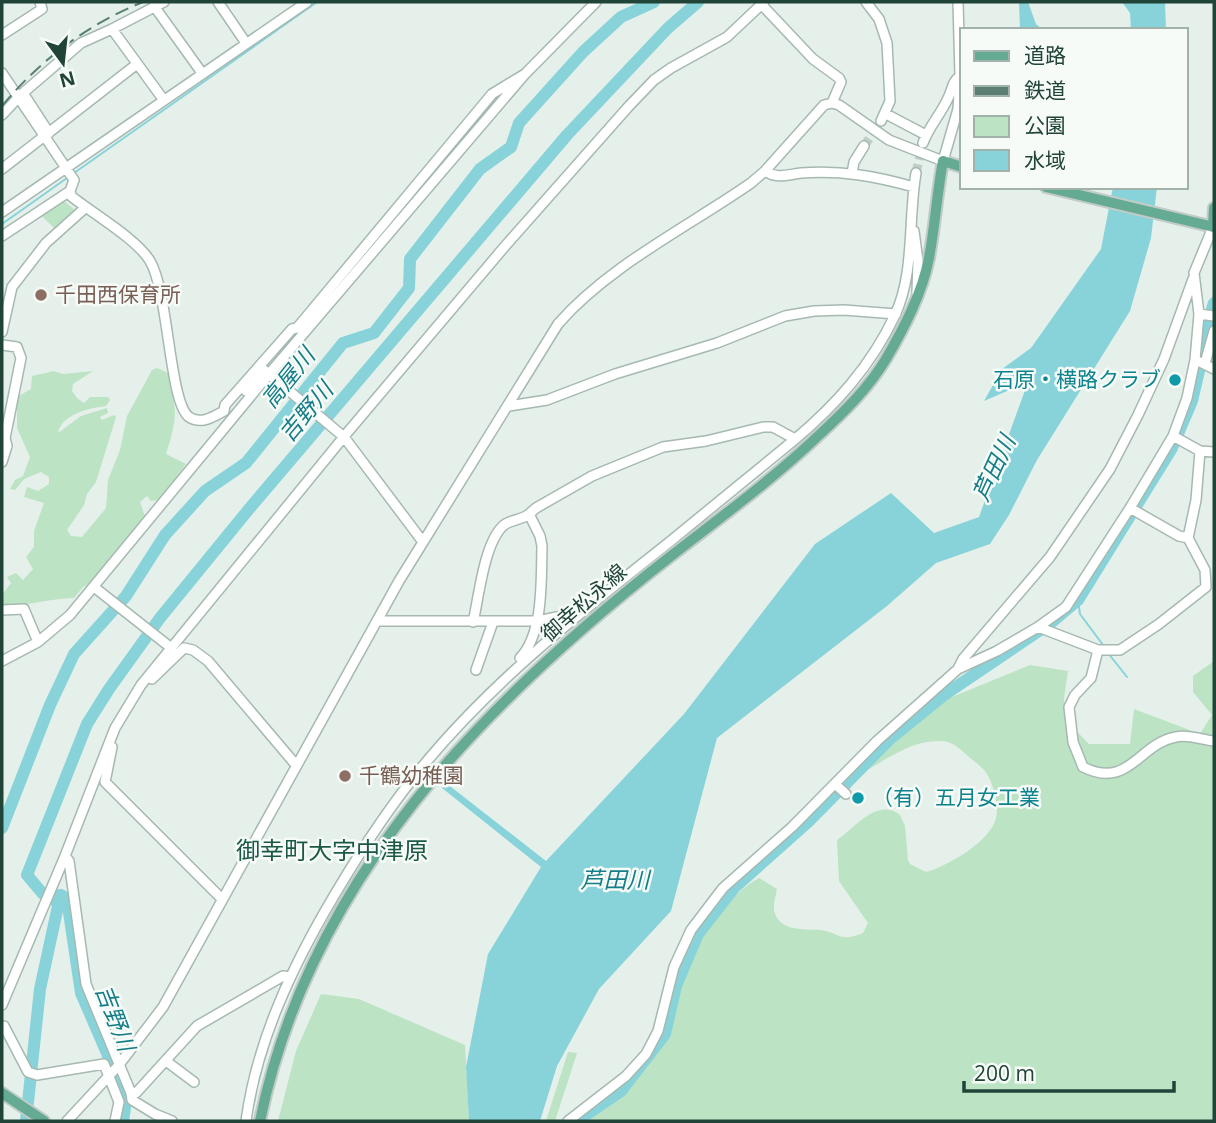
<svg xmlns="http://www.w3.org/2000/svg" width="1216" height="1123" font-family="'Open Sans','Noto Sans JP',sans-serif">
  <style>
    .green { fill: #bce3c4 }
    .water { fill: #88d3da }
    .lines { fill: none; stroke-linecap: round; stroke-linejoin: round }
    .stream { stroke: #88d3da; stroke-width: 2 }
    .river { stroke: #88d3da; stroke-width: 12 }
    .minor-tunnel { stroke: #becec6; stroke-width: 9; stroke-dasharray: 9 4.5; stroke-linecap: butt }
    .minor-casing { stroke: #a6b9b1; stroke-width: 12 }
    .major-casing { stroke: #c1cbc7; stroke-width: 14 }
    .minor { stroke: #fff; stroke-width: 9 }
    .major { stroke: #65aa93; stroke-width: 10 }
    .rail { stroke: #5c7f73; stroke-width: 2; stroke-dasharray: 14 7; stroke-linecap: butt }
    .education-dot { fill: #8d6e63; stroke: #f6fbf8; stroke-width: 2.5 }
    .culture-dot { fill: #0f9aa8; stroke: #f6fbf8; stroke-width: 2.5 }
    .labels { text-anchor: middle; stroke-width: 5; stroke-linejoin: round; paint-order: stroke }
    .education-label { font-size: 21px; fill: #785e54; stroke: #f6fbf8; text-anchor: start }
    .culture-label { font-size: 21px; fill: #0d838f; stroke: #f6fbf8; text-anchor: end }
    .street-label { font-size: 21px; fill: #214438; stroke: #f6fbf8 }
    .water-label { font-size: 23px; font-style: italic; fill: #147d88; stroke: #f6fbf8 }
    .quarter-label { font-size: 24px; fill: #1b5945; stroke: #f6fbf8 }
  </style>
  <rect width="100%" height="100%" fill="#e5f0ea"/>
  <!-- green -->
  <path class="green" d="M63,200L76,211L55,229L41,215Z
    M157,368L168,373C177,411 178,416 166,454L186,464L159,500L151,501L147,496L140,502L145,516L97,580L83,587L74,598C50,599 26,605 2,608V595L11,583L7,577L16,573L23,580L33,569L26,557L34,547V531L44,503L24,497L27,487L38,491L49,484V477L41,472L24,479L15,490L10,489L15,480L23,476L30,457L17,428V397L31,389L32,376L54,371L63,374L93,371L73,384L72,391L77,398L84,403L90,397H108L110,400L106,406C89,408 62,414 58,433L81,416L107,408L108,413L100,417L102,420L114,415L116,417L96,482L87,494L84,505L67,530L71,536L82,537L106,508L108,480L120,450L127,416L152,370Z
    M1214,661V1121H587C616,1098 645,1073 664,1040C674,1023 678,992 684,973C693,941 729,894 759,878L777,889C776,895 773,904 774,910C778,932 805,929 821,930C841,933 839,943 863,933L868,923L839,881L837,840C855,828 877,797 900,815L905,826L908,860L910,864L926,872C948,866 991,841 996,818C999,806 994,786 988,776C985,769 975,762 969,757C959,748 952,740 937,741C908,742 884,761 859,775L853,768L947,699L1030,665L1068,671C1062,714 1058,712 1089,744H1130L1134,709L1200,734L1212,715L1193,692V676Z
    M321,994L359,999L465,1045L469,1121H278L296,1051Z
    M568,1052L577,1053L555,1121H546Z"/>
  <!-- water -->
  <path class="water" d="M1019,2H1028L1036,24L1043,30H1020Z
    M1122,2H1165L1166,30H1131L1130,13Z
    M1113,187H1157L1151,238L1130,311L1037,460L1009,515L990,544L936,563L887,606L717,738L671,911L599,989L557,1066L540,1121H469L466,1067L488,954L541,867L442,788L446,783L546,861L684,714L815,544L891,493L934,533L979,517L1028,382L984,401L1002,369L1031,348L1101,249Z"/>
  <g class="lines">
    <!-- stream -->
    <path class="stream" d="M74,173L317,2
      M2,224L67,178
      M1078,600L1080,614L1103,645
      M1108,653L1127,677"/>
    <!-- river -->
    <path class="river" d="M1212,309L1214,303
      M1204,350L1209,322
      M2,828L50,705L74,654L126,596L165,535L205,491L246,463L343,343L374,333L409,288L410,259L480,169L511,147L519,123L583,52L621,17L654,2
      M43,894L27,875L87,724L109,689L160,618L249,509L567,135L668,28L698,2
      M26,1121L40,989L58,906L54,896L61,895L67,899L81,993L116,1074L126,1101L123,1121
      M577,1121L621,1091L665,1034L676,986L698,934L734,888L809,821L891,738L944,695L1052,622L1078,600L1172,448L1192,401L1200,367"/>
    <!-- minor-tunnel -->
    <path class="minor-tunnel" d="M864,146L878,126
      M916,173L922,147"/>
    <defs>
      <path id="minor" d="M218,2L246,43
        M866,2L879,19L887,43L890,101L881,121
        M762,5L813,59L839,78L841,82L832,103
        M154,6L202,73
        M112,29L163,99
        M2,35L42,9L40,2
        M2,73L74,180L70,191L71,196C92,213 137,239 150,261C169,293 169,402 189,417C201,425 213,417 224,411L225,405L292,329L297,328L492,94L525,74
        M886,114L926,135
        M2,115L17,99
        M49,133L23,93L81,43L112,29L164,2
        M923,143C929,126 942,113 949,96C953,87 952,82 960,76
        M2,169L137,64
        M765,171C777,179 786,175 801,173C841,170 875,176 914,187
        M852,173L854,162L864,146
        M2,212L307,2
        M914,231L918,261L917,293
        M2,236L70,191
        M1199,314L1214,316
        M2,332L12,287L46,243L85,208
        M2,345L17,347L21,358L5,438L7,446L2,462
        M1200,362L1214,369
        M1205,363L1214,331
        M246,391L264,370L269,374L525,74L596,2
        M509,406L547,400L615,374L717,343L785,316L814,311L844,310L896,314
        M1173,436L1200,451L1214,452
        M1130,508L1179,536L1188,538
        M94,587L170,647
        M2,610L24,609L38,642
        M377,621H537L567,615L579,608
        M473,622C479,597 484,542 504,525C510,520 522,520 529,514
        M1038,627L1098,650H1120L1159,624L1206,587L1205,570L1188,538L1196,500L1200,451
        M1098,650L1091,678L1075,695L1069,707L1073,742L1083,767C1129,790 1138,744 1176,737C1187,734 1203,740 1214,741
        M520,658C544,633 541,579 542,546L540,536L529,514L536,508L592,476L663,447L706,441L763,427H773L795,439
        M2,661L38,642L70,615L269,374L344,437L423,542
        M958,669L997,651L1038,627L1066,607L1130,508L1173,436L1187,398L1195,360L1199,314L1194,273L1213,227
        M476,670L493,622
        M152,679L184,648L193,650L208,661L296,765
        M112,747L105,782L222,899
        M835,784L846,794
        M65,856L69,861L86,984L131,1093H136L197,1026L283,976L290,977
        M2,1005L65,856L115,728L141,685L347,433L506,245L629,106L654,80L671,68L727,37L764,2
        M2,1028L4,1026L28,1072L37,1075L104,1064L119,1102L115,1121
        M166,1061L194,1082
        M131,1093L132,1100L155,1114L172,1121
        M67,1121L118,1066L163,1007L399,581L558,324C608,266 688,227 751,183L765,171L824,105L832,103L839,105L889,140L943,161L958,109L960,76L958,2
        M246,1121C256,1047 287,978 324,913C351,866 380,820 414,777C485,687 577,615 667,544C709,510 751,475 793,441C836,405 871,366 895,315C915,273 908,218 916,173
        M568,1121L626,1076L646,1054L658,1031L674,967L691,930L723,888L792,827L877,741L958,669L963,659L1050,557L1110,469L1138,415L1164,359L1193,279"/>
      <path id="major" d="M1046,187L1214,227
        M1213,227L1214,208
        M2,1093L44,1121
        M260,1121C309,880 484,702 671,556C721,517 772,480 818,436C843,413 868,389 886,359C904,328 922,294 929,258C935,226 937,193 943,161L962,167"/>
    </defs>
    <!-- minor casing -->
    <use href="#minor" class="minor-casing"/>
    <!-- major casing -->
    <use href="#major" class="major-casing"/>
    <!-- minor -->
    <use href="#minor" class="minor"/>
    <!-- major -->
    <use href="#major" class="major"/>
    <!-- rail -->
    <path class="rail" d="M2,106C40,60 88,24 143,2"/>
  </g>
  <!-- markers -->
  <g class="education-dot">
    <circle cx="41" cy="295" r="7"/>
    <circle cx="345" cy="776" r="7"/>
  </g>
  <g class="culture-dot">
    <circle cx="1175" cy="380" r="7"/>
    <circle cx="858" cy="798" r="7"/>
  </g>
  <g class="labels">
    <!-- education labels -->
    <g class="education-label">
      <text x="55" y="302">千田西保育所</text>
      <text x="359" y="783">千鶴幼稚園</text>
    </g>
    <!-- culture labels -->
    <g class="culture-label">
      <text x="1161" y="387">石原・横路クラブ</text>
      <text x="872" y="805" text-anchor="start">（有）五月女工業</text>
    </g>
    <!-- street labels -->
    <g class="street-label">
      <text transform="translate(584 603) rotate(-41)" y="7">御幸松永線</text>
    </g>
    <!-- water labels -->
    <g class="water-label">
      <text transform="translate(288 378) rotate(-51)" y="8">高屋川</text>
      <text transform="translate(306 412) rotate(-50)" y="8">吉野川</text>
      <text transform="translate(994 468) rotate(-65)" y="8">芦田川</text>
      <text x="615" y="888">芦田川</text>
      <text transform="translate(115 1018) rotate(69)" y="8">吉野川</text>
    </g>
    <!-- quarter labels -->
    <g class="quarter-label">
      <text x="332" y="859">御幸町大字中津原</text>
    </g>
  </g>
  <!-- border -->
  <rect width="1216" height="1123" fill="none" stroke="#214438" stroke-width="7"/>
  <!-- legend -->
  <rect x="960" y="28" width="228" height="161" fill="#f6fbf8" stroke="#a1b2ab" stroke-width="2"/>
  <rect x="974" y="51" width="35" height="10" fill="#65aa93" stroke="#a1b2ab" stroke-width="2"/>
  <text x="1024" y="63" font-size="21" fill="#214438">道路</text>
  <rect x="974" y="86" width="35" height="10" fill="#5c7f73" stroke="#a1b2ab" stroke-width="2"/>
  <text x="1024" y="98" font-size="21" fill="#214438">鉄道</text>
  <rect x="974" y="116" width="35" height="21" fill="#bce3c4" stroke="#a1b2ab" stroke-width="2"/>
  <text x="1024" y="133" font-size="21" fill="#214438">公園</text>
  <rect x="974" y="150" width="35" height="21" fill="#88d3da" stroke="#a1b2ab" stroke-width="2"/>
  <text x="1024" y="168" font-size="21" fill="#214438">水域</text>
  <!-- north arrow -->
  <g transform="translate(63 63) rotate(165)" stroke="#f6fbf8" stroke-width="5" paint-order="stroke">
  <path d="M0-5L12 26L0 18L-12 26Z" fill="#214438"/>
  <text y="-10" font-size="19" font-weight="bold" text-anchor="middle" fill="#214438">N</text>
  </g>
  <!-- scale -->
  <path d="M964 1081v10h210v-10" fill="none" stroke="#214438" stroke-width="3.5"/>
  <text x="974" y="1081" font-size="21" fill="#214438" stroke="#f6fbf8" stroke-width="5" paint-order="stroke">200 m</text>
</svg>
